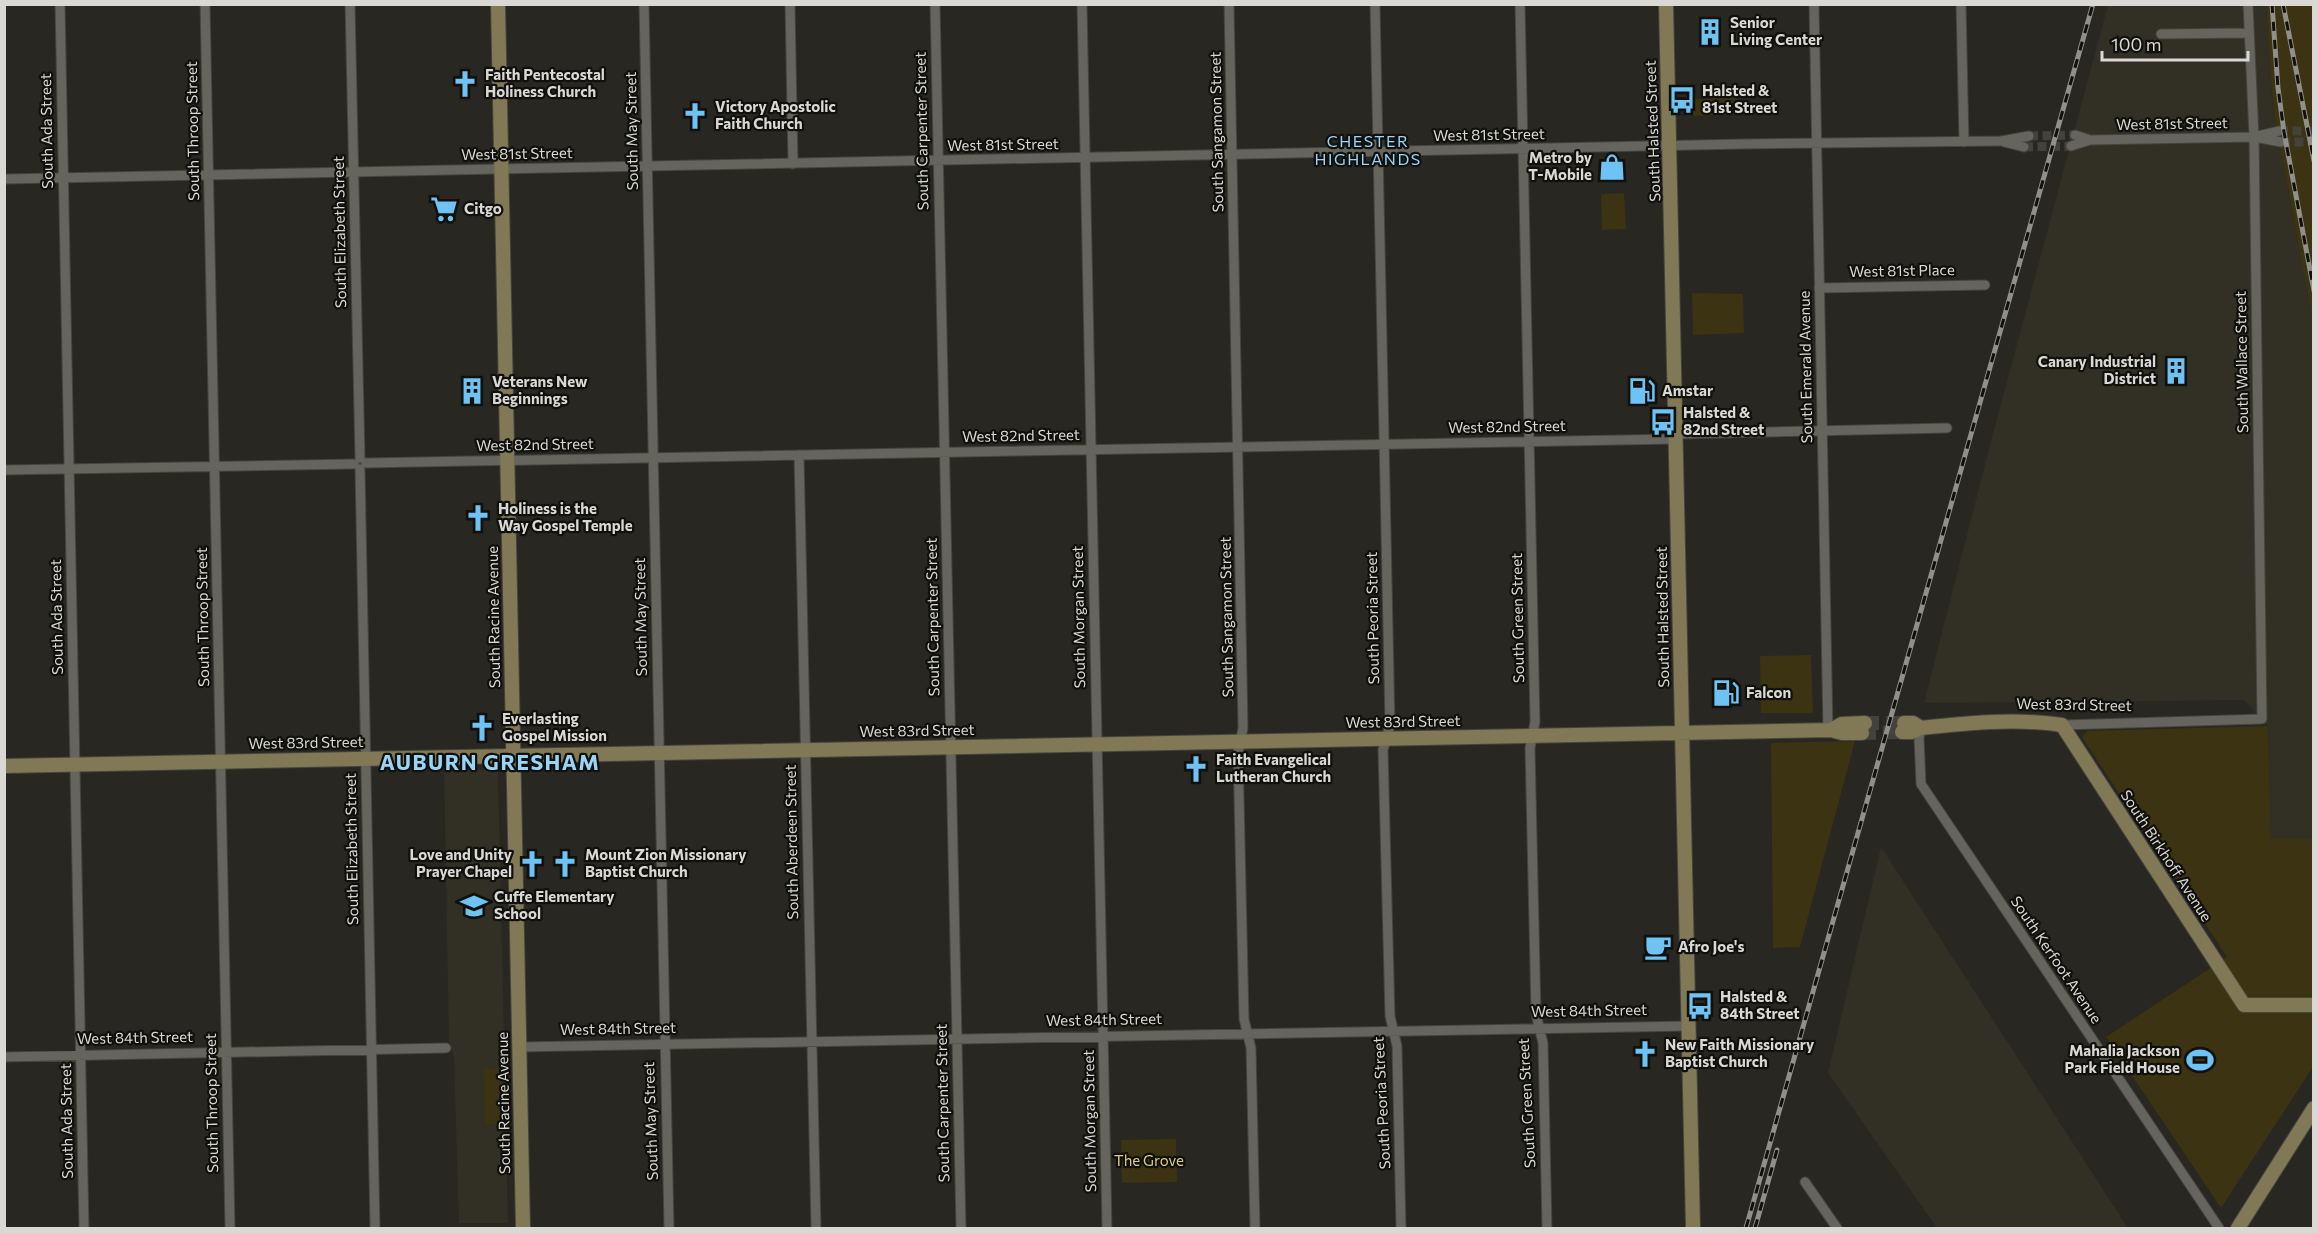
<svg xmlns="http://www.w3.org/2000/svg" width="2318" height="1233" font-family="Commissioner,sans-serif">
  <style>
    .built { fill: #323025 }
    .green { fill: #3b3311 }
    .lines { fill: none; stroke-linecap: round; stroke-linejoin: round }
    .street-tunnel { stroke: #43423c; stroke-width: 9; stroke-dasharray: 9 4.5; stroke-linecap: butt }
    .secondary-tunnel { stroke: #43423c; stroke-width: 14; stroke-dasharray: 14 7; stroke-linecap: butt }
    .street-casing { stroke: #45443f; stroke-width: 11 }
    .secondary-casing { stroke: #45443f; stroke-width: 16 }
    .street { stroke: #65645d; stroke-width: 9 }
    .secondary { stroke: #817856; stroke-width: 14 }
    .rail-casing { stroke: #908f8a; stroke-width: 5 }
    .rail { stroke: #10100d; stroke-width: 3; stroke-dasharray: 9; stroke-linecap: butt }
    .labels { text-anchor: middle; stroke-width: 4.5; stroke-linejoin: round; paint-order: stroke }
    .poi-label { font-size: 15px; font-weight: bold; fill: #d9d8d4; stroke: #10100d; text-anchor: start }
    .street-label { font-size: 15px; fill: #d9d8d4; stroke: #10100d }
    .park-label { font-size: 15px; fill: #dccb89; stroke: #10100d }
    .neighbourhood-label { font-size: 16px; letter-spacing: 1.5px; fill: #99d4f9; stroke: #10100d }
    .district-label { font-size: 21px; font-weight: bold; letter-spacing: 1.5px; fill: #99d4f9; stroke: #10100d }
  </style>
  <rect width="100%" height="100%" fill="#282721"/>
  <!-- built -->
  <path class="built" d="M2108,5H2266L2273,109L2313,324V839L2271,840L2268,726L2244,700L1924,703L1990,445Z
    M444,770H498L508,1223H459L454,1058L449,1042Z
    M1881,847L2128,1228H1937L1828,1073Z"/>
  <!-- green -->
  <path class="green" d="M2266,5H2313V324L2273,109Z
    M1711,85H1737L1738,115L1687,116L1686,99H1711Z
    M1624,193L1626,229L1602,230L1601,194Z
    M1692,293L1743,294L1744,333L1693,335Z
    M1811,655L1813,713H1761L1760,656Z
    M2268,726L2271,839H2313V1067L2221,1208L2106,1037L2227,957L2082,737L2087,731Z
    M1855,741L1800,947L1773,948L1771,743Z
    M484,1069H499L500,1125L485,1124Z
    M1176,1139L1177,1182L1122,1183L1121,1140Z"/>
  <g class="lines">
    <!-- street-tunnel -->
    <path class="street-tunnel" d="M2279,131H2314
      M2029,136L2075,135
      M2281,142H2314
      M2024,147L2071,146"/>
    <!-- secondary-tunnel -->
    <path class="secondary-tunnel" d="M1865,723H1904
      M1862,733L1902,732"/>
    <defs>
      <path id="street" d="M60,4L84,1228
        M205,4L230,1228
        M350,4L360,458
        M644,4L669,1228
        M790,4L793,164
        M935,4L961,1228
        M1082,4L1107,1228
        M1229,4L1243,728L1238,753L1244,1019L1251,1048L1255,1228
        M1375,4L1390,725L1383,750L1390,1016L1397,1046L1401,1228
        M1520,4L1535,722L1530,748L1536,1014L1543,1043L1547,1228
        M1814,4L1828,730
        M1961,4L1964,142
        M2161,34L2249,33
        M2075,135L2090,140
        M2258,136L2279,131
        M2004,142L2024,147
        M2071,146L2090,140L2254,137L2281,142
        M4,179L1744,144L2001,141L2029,136
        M1819,288L1985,285
        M1676,434L1947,428
        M799,455L816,1228
        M366,463L1676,439
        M360,469L375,1228
        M4,470L354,464
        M2062,725L2262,719L2254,137L2248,4
        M1921,728L1919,738L1921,784L2219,1228
        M519,1047L1689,1026
        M4,1057L446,1048
        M1805,1182L1837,1228"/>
      <path id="secondary" d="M498,4L523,1228
        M1666,4L1693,1228
        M1904,723H1913L1921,728
        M1831,730L1842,724L1865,723
        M1902,732H1911L1921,728C1968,723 2015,718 2062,725L2244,1005H2314
        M4,766L1831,730L1842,733H1862
        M2238,1228L2314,1108"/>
    </defs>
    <!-- street casing -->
    <use href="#street" class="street-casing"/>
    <!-- secondary casing -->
    <use href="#secondary" class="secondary-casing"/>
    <!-- street -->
    <use href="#street" class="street"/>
    <!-- secondary -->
    <use href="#secondary" class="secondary"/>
    <defs>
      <path id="rail" d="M2272,4L2278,88L2284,132L2314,291
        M2283,4L2314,161
        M1746,1228L2093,4
        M1755,1228L1777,1150"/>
    </defs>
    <!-- rail casing -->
    <use href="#rail" class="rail-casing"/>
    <!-- rail -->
    <use href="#rail" class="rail"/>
  </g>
  <!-- icons -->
  <defs>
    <symbol id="building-bare" viewBox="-9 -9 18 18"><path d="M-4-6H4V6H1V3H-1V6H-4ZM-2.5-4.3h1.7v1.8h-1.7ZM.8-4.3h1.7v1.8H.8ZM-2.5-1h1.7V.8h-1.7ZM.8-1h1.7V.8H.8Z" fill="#6fc2f4" stroke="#10100d" stroke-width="2.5" paint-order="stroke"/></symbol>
    <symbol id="church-bare" viewBox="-9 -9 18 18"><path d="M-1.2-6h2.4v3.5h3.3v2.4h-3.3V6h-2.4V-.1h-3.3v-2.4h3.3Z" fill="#6fc2f4" stroke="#10100d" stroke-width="2.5" paint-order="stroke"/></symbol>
    <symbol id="bus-bare" viewBox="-9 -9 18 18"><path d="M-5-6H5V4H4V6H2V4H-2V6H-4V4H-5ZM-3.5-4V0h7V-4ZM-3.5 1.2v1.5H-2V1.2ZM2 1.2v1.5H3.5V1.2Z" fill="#6fc2f4" stroke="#10100d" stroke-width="2.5" paint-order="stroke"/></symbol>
    <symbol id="shop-bare" viewBox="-9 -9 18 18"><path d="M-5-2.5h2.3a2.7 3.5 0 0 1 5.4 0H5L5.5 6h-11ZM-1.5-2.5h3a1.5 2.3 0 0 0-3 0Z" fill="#6fc2f4" stroke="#10100d" stroke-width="2.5" paint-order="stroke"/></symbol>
    <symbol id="supermarket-bare" viewBox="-9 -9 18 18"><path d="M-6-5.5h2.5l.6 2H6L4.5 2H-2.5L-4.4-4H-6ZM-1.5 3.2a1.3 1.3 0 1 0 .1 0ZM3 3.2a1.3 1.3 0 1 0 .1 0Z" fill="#6fc2f4" stroke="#10100d" stroke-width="2.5" paint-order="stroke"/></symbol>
    <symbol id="fuel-bare" viewBox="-9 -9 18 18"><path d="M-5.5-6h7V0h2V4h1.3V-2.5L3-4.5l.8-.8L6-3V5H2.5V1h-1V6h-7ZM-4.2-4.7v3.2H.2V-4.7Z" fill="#6fc2f4" stroke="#10100d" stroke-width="2.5" paint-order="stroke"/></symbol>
    <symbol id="school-bare" viewBox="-9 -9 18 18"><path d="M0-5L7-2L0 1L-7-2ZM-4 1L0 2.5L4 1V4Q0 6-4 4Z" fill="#6fc2f4" stroke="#10100d" stroke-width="2.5" paint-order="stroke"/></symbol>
    <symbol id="cafe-bare" viewBox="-9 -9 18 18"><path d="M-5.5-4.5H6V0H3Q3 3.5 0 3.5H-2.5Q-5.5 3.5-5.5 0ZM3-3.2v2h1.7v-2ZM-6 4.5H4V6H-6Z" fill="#6fc2f4" stroke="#10100d" stroke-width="2.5" paint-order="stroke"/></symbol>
    <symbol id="stadium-bare" viewBox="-9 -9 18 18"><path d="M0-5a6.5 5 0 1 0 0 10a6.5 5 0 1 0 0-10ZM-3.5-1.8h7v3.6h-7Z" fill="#6fc2f4" stroke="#10100d" stroke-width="2.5" paint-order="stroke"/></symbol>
  </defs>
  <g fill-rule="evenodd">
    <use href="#building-bare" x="1691" y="13" width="38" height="38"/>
    <use href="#church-bare" x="446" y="65" width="38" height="38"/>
    <use href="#bus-bare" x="1663" y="81" width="38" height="38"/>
    <use href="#church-bare" x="676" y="97" width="38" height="38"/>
    <use href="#shop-bare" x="1593" y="148" width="38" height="38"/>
    <use href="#supermarket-bare" x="425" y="190" width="38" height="38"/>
    <use href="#building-bare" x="2157" y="352" width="38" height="38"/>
    <use href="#building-bare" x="453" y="372" width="38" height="38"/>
    <use href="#fuel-bare" x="1623" y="372" width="38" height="38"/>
    <use href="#bus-bare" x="1644" y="403" width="38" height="38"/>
    <use href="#church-bare" x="459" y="499" width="38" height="38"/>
    <use href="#fuel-bare" x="1707" y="674" width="38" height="38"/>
    <use href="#church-bare" x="463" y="709" width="38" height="38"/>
    <use href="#church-bare" x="1177" y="750" width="38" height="38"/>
    <use href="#church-bare" x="513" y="845" width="38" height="38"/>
    <use href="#church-bare" x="546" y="845" width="38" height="38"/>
    <use href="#school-bare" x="455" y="887" width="38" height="38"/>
    <use href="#cafe-bare" x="1639" y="928" width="38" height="38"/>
    <use href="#bus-bare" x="1681" y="987" width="38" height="38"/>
    <use href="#church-bare" x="1626" y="1035" width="38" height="38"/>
    <use href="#stadium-bare" x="2181" y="1041" width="38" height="38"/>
  </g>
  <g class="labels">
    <!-- poi labels -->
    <g class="poi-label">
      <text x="1730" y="28">Senior<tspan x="1730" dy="17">Living Center</tspan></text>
      <text x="485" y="80">Faith Pentecostal<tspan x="485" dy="17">Holiness Church</tspan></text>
      <text x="1702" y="96">Halsted &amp;<tspan x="1702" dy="17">81st Street</tspan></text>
      <text x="715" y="112">Victory Apostolic<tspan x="715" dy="17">Faith Church</tspan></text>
      <text x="1592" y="163" text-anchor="end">Metro by<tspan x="1592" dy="17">T-Mobile</tspan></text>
      <text x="464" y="214">Citgo</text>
      <text x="2156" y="367" text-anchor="end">Canary Industrial<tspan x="2156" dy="17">District</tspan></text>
      <text x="492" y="387">Veterans New<tspan x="492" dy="17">Beginnings</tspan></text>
      <text x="1662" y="396">Amstar</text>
      <text x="1683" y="418">Halsted &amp;<tspan x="1683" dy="17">82nd Street</tspan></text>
      <text x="498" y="514">Holiness is the<tspan x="498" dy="17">Way Gospel Temple</tspan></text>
      <text x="1746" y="698">Falcon</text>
      <text x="502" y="724">Everlasting<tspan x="502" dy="17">Gospel Mission</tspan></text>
      <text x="1216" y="765">Faith Evangelical<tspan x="1216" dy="17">Lutheran Church</tspan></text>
      <text x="512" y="860" text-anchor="end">Love and Unity<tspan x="512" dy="17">Prayer Chapel</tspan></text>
      <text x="585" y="860">Mount Zion Missionary<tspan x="585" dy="17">Baptist Church</tspan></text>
      <text x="494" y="902">Cuffe Elementary<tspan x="494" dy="17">School</tspan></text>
      <text x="1678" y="952">Afro Joe's</text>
      <text x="1720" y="1002">Halsted &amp;<tspan x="1720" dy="17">84th Street</tspan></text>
      <text x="1665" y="1050">New Faith Missionary<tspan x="1665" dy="17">Baptist Church</tspan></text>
      <text x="2180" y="1056" text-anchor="end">Mahalia Jackson<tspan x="2180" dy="17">Park Field House</tspan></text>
    </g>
    <!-- street labels -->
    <g class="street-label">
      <text transform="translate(2172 124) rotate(-1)" y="5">West 81st Street</text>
      <text transform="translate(47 131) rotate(-91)" y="5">South Ada Street</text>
      <text transform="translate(193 131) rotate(-91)" y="5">South Throop Street</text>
      <text transform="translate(632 131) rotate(-91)" y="5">South May Street</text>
      <text transform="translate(922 131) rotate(-91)" y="5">South Carpenter Street</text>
      <text transform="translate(1653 131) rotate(-92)" y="5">South Halsted Street</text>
      <text transform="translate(1217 132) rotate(-91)" y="5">South Sangamon Street</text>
      <text transform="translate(1489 135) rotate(-1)" y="5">West 81st Street</text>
      <text transform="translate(1003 145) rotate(-1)" y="5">West 81st Street</text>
      <text transform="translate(517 154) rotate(-1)" y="5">West 81st Street</text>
      <text transform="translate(340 232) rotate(-91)" y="5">South Elizabeth Street</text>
      <text transform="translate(1902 271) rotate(-1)" y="5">West 81st Place</text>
      <text transform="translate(2242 362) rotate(-91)" y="5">South Wallace Street</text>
      <text transform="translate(1806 367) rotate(-91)" y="5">South Emerald Avenue</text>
      <text transform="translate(1507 427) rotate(-1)" y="5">West 82nd Street</text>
      <text transform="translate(1021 436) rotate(-1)" y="5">West 82nd Street</text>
      <text transform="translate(535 445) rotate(-1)" y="5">West 82nd Street</text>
      <text transform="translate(57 617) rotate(-91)" y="5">South Ada Street</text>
      <text transform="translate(203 617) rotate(-91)" y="5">South Throop Street</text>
      <text transform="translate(494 617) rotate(-91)" y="5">South Racine Avenue</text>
      <text transform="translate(641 617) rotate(-91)" y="5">South May Street</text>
      <text transform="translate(933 617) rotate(-91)" y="5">South Carpenter Street</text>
      <text transform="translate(1079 617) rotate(-91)" y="5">South Morgan Street</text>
      <text transform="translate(1227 617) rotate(-91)" y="5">South Sangamon Street</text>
      <text transform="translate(1663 617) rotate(-91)" y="5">South Halsted Street</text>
      <text transform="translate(1373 618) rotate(-91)" y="5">South Peoria Street</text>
      <text transform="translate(1518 618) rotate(-91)" y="5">South Green Street</text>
      <text transform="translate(2074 705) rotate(1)" y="5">West 83rd Street</text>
      <text transform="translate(1403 722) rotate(-1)" y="5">West 83rd Street</text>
      <text transform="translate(917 731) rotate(-1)" y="5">West 83rd Street</text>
      <text transform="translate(306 743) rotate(-1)" y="5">West 83rd Street</text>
      <text transform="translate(792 842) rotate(-91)" y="5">South Aberdeen Street</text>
      <text transform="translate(352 849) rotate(-91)" y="5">South Elizabeth Street</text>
      <text transform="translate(2166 856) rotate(57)" y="5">South Birkhoff Avenue</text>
      <text transform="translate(2056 960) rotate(56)" y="5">South Kerfoot Avenue</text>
      <text transform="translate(1589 1011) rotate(-1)" y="5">West 84th Street</text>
      <text transform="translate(1104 1020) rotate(-1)" y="5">West 84th Street</text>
      <text transform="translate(618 1029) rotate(-1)" y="5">West 84th Street</text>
      <text transform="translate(135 1038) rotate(-1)" y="5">West 84th Street</text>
      <text transform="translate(212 1103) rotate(-91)" y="5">South Throop Street</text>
      <text transform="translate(504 1103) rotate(-91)" y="5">South Racine Avenue</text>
      <text transform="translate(943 1103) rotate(-91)" y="5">South Carpenter Street</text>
      <text transform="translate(1382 1103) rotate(-93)" y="5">South Peoria Street</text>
      <text transform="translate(1527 1103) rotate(-93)" y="5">South Green Street</text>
      <text transform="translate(67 1121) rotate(-91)" y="5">South Ada Street</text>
      <text transform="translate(651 1121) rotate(-92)" y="5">South May Street</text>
      <text transform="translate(1090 1121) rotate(-91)" y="5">South Morgan Street</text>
    </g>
    <!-- park labels -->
    <g class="park-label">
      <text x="1149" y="1166">The Grove</text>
    </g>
    <!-- neighbourhood labels -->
    <g class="neighbourhood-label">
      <text x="1368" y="147">CHESTER<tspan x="1368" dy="18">HIGHLANDS</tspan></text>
    </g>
    <!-- district labels -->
    <g class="district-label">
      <text x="490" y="770">AUBURN GRESHAM</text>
    </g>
  </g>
  <!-- border -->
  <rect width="2318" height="1233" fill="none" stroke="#d9d8d4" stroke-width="12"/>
  <!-- scale -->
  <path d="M2102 51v9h146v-9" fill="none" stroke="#d9d8d4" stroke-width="3"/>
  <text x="2111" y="51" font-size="18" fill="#d9d8d4" stroke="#10100d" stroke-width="4.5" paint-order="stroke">100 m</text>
</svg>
